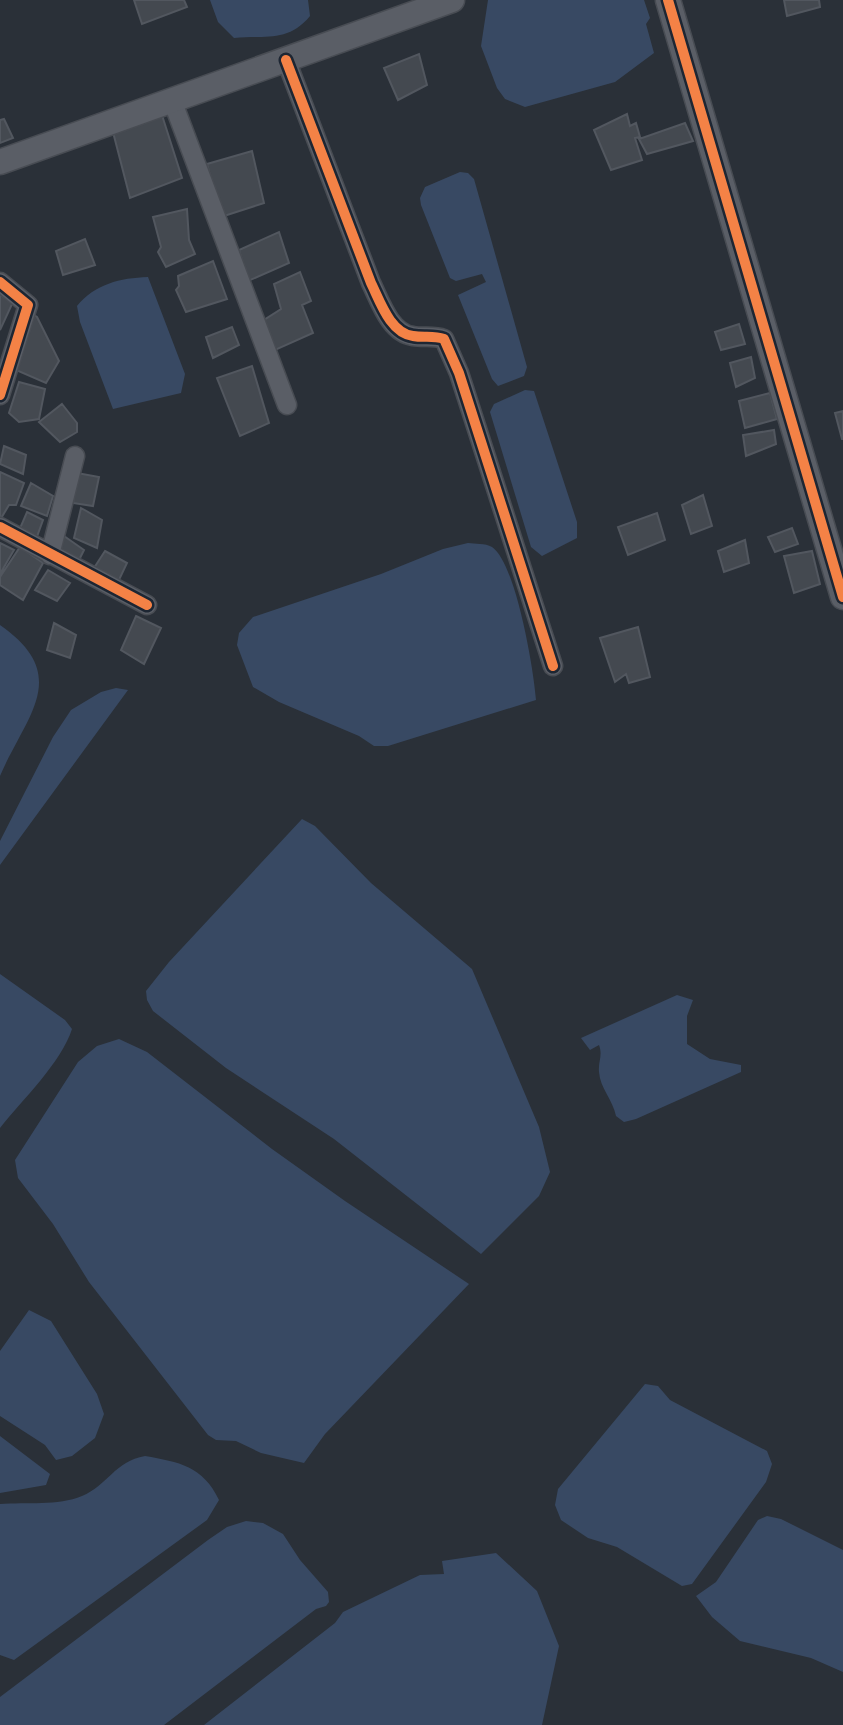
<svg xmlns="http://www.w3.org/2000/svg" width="843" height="1725" font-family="Overpass,sans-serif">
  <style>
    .water { fill: #384963 }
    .building { fill: #444950; stroke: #52575f; stroke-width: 2 }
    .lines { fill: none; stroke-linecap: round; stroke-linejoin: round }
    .minor-casing { stroke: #484c53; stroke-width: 21 }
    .tertiary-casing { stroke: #484c53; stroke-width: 27 }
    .minor { stroke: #5a5e66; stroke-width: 18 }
    .tertiary { stroke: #5a5e66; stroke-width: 24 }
    .cycleway-casing { stroke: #1d2633; stroke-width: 15 }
    .cycleway { stroke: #f48246; stroke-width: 10 }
  </style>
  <rect width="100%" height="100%" fill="#2a3038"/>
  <!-- water -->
  <path class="water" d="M210,0H308L310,16C288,43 264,35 234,38L218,22Z
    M488,0H644L650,18L646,24L654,53L615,82L525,107L505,99L497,88L481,46Z
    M460,172L468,173L474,179L527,367L524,376L498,386L492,379L458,295L486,282L482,274L456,281L450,278L421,205L420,198L425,187Z
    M148,277L185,374L181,393L113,409L80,322L77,306C95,284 120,278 148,277Z
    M525,390L534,391L577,522V538L542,556L531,547L490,412L494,404Z
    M468,543C475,544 485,543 492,547C516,563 534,671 536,700L388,746H374L359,736L279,702L253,687L237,645L239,633L253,617L381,574L443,549Z
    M0,625C73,676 26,715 0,776Z
    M116,688L128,690L0,865V841L53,737L71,710L101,692Z
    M302,819L315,826L371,883L472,969L539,1127L550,1172L539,1196L481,1254L334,1139L226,1068L153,1011L147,1000L146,991L169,962Z
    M0,974L65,1020L72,1029C61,1063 23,1099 0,1128Z
    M677,995L693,1000L687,1016V1044L710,1059L741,1065V1072L636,1119L624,1122L616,1116C613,1100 600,1088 599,1072C598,1061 603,1056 599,1045L590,1050L581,1038Z
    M119,1039L147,1052L272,1149L345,1201L469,1284L325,1434L304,1463L261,1453L236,1441L216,1440L208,1435L89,1282L53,1224L18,1178L15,1160L78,1062L97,1046Z
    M29,1310L51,1321L97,1394L104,1414L95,1438L72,1456L56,1460L45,1445L0,1416V1351Z
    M645,1384L658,1386L670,1400L767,1451L772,1464L766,1482L692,1584L682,1586L617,1547L588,1538L561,1520L555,1505L558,1489Z
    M0,1436L50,1474L46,1485L0,1493Z
    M145,1456C179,1462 203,1466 219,1500L207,1520L14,1660L0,1655V1504C26,1502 58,1506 82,1496C107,1486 115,1461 145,1456Z
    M767,1516L781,1519L843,1550V1672L811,1658L740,1641L712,1617L696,1596L716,1582L758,1520Z
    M246,1521L263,1523L283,1534L300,1560L328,1592L329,1602L326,1606L316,1609L164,1725H0V1697L208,1540L227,1527Z
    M496,1553L537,1591L559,1646L542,1725H204L335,1623L343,1612L420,1575L444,1574L442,1561Z"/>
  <!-- building -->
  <path class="building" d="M134,0H184L187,7L142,24Z
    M784,0H819L820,7L787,16Z
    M419,54L427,85L398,100L384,68Z
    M161,112L182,178L130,198L113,132Z
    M627,114L630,126L636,123L640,137L635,138L642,160L611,170L594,130Z
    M4,119L13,138L0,143V120Z
    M685,123L693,141L647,154L639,139Z
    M252,151L264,203L221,217L207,164Z
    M187,209L189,240L195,254L166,267L158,252L161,247L153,217Z
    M279,232L289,263L248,281L239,250Z
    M85,239L95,265L63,275L56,251Z
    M213,261L227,299L186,312L176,290L179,286L178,276Z
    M300,272L311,301L302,305L313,333L275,350L264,320L281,309L274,284Z
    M0,295L13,302L0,330Z
    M34,315L37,317L59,361L46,383L16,370Z
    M739,324L745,344L721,350L715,332Z
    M232,327L239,345L213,358L206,337Z
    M751,357L755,378L736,387L730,363Z
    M252,366L269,423L240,436L217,378Z
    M19,382L45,389L39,419L19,422L9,413Z
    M770,393L777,419L745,428L739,401Z
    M62,404L77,423V432L60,442L39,422Z
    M843,411V439H842L835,413Z
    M774,430L776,444L746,456L743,435Z
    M4,446L26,455L23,474L0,464Z
    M0,472L24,483L16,505H9L0,520Z
    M77,473L99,477L93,506L73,503Z
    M31,483L53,496L47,516L21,506Z
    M703,495L712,526L691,534L682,505Z
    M81,508L102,520L97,548L74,538Z
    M27,512L43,520L35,542L18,533Z
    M657,513L665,540L628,555L618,527Z
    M792,528L798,544L775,552L768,537Z
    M64,536L84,550L77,564L56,552Z
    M745,540L749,563L724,572L718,551Z
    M0,543L14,550L0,574Z
    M20,547L43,563L23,600L0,585V577Z
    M105,551L127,563L118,582L92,571Z
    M812,551L820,584L794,593L784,556Z
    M48,570L70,583L57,601L35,590Z
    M136,616L161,628L144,664L121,650Z
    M54,623L76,635L70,658L47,650Z
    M638,627L650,677L629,683L626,674L615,682L600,638Z"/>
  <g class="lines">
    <defs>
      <path id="minor" d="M286,60L371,283C380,301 390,333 413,336C424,338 433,335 444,339L459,373L553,666
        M172,100L287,405
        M0,282L28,305L0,395
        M0,527L147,605
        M50,555L75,456"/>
      <path id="tertiary" d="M668,0L843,597
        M0,162L452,0"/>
    </defs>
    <!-- minor casing -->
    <use href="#minor" class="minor-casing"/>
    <!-- tertiary casing -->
    <use href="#tertiary" class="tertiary-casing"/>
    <!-- minor -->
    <use href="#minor" class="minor"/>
    <!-- tertiary -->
    <use href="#tertiary" class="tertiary"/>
    <defs>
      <path id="cycleway" d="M668,0L843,597
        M286,60L371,283C380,301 390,333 413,336C424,338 433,335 444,339L459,373L553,666
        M0,282L28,305L0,395
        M0,527L147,605"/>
    </defs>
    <!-- cycleway casing -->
    <use href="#cycleway" class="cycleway-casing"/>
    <!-- cycleway -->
    <use href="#cycleway" class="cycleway"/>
  </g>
</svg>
